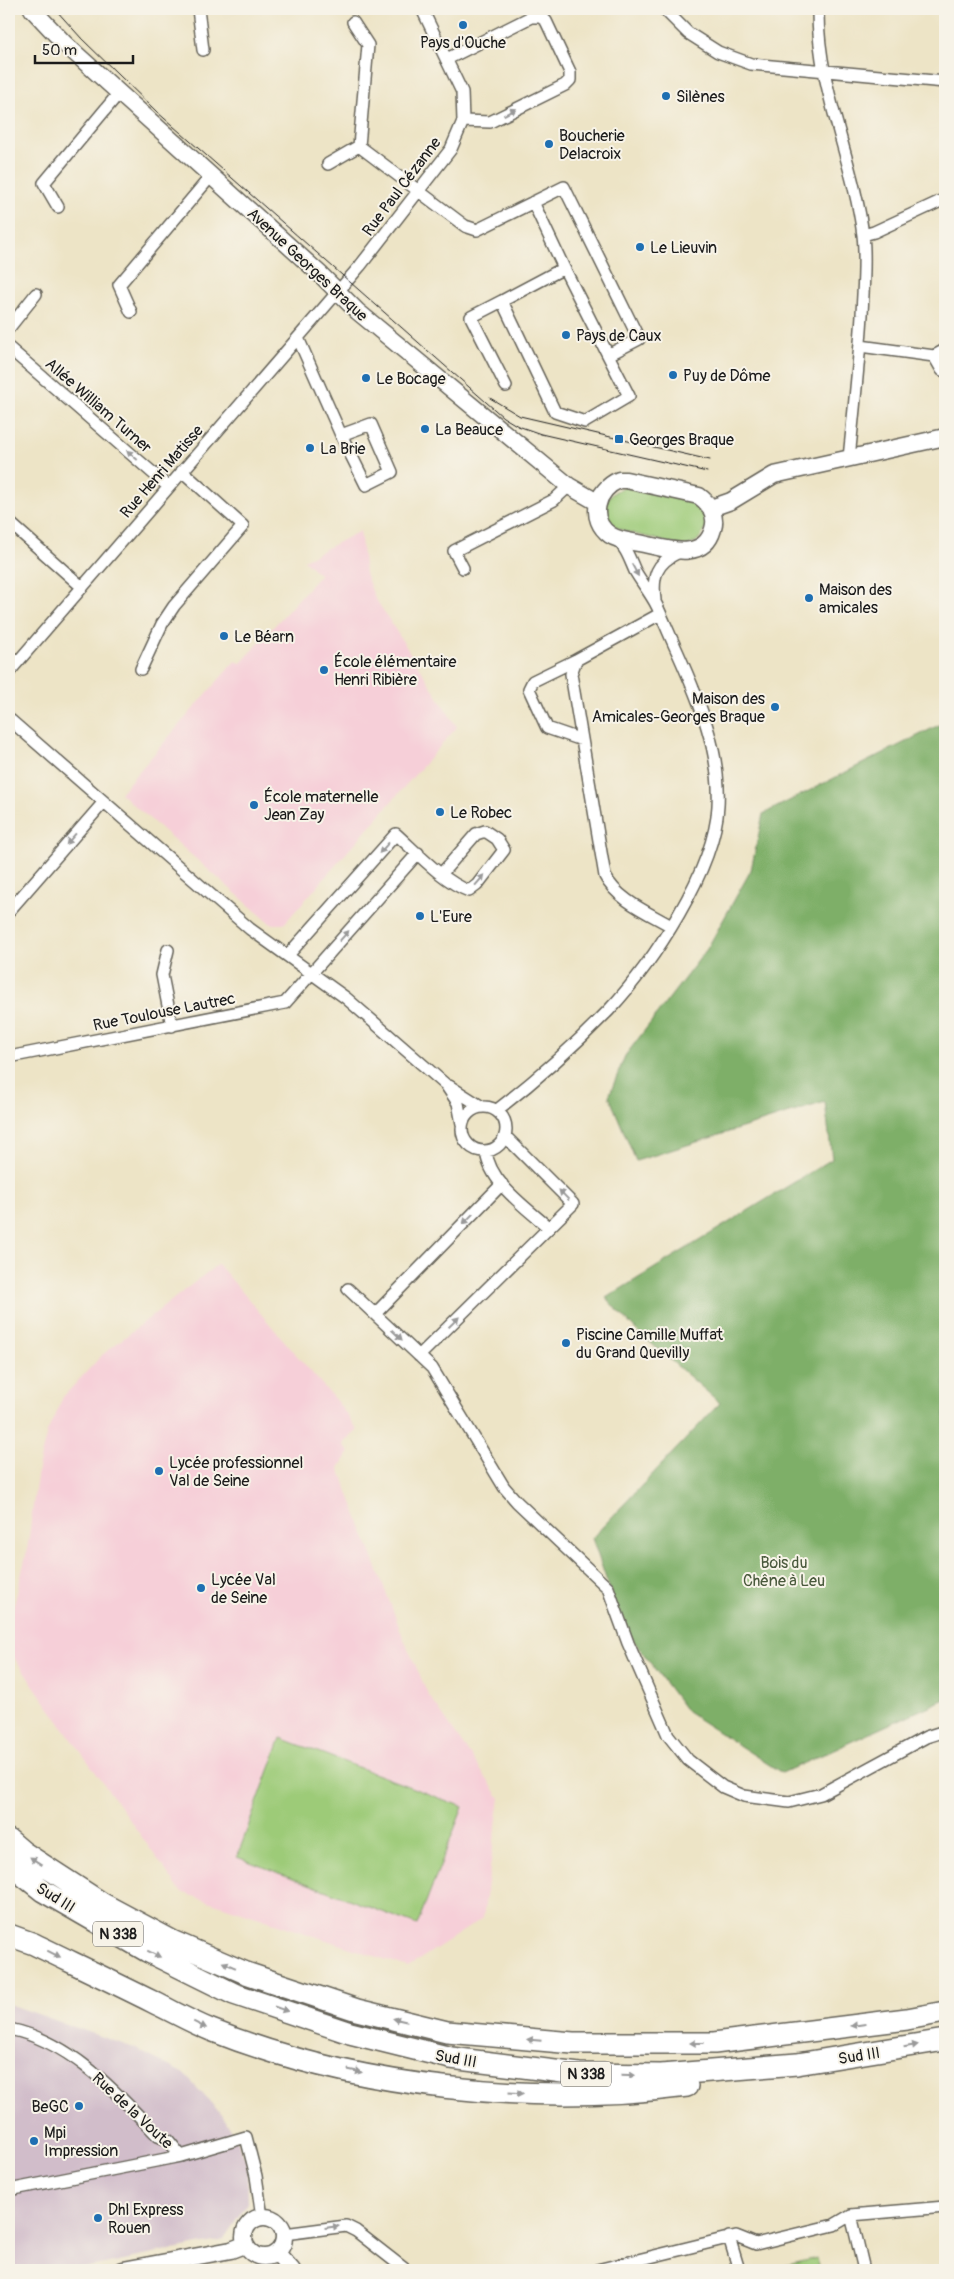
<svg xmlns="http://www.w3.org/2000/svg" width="954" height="2279" font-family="Pangolin,sans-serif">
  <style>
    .built { fill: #f6cfd8 }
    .industrial { fill: #d1bdca }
    .green { fill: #9dcb78; stroke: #5c744a }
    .forest { fill: #7eaf68; stroke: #4d6642 }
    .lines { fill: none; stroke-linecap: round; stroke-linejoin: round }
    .street-casing { stroke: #656258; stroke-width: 14 }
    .secondary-casing { stroke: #656258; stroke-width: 19 }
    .highway-casing { stroke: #656258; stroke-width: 24 }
    .street { stroke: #fff; stroke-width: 11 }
    .secondary { stroke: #fff; stroke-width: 16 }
    .highway { stroke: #fff; stroke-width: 21 }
    .tram { stroke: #1c1c1c; stroke-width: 1 }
    .oneway { fill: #999 }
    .poi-dot { fill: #1f6fb2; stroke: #f7f3e8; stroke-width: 2 }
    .labels { text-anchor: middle; stroke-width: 4; stroke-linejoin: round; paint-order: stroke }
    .shield { fill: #f7f3e8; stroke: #5e5c59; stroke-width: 1 }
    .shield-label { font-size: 15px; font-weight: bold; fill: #1c1c1c }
    .poi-label { font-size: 16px; fill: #1c1c1c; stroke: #f7f3e8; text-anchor: start }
    .street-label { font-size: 16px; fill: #1c1c1c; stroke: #f7f3e8 }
    .park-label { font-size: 16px; fill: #49593c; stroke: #f7f3e8 }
  </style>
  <rect width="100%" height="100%" fill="#f7f3e8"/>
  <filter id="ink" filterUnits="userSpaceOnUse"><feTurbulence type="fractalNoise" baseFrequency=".02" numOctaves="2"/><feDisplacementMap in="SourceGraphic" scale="10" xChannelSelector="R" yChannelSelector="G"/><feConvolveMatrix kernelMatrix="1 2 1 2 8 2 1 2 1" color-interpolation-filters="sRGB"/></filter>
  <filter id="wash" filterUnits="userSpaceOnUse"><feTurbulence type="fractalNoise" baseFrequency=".0096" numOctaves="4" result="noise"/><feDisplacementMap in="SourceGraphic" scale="20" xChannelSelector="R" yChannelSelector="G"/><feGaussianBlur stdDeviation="1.12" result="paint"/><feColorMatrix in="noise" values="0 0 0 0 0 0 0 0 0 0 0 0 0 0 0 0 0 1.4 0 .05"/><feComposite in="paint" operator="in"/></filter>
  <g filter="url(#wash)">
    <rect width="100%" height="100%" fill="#ede4c6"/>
    <!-- built -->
    <path class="built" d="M360,531L365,573L374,596L457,727L284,924H271L120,793L235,661L241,663L320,575L304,560Z
      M218,1264L338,1403L358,1430L343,1444L349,1452L339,1468L403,1637L428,1694L500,1798L483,1918L408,1967L181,1892L9,1651V1626L27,1551L38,1468L47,1432L63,1397L102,1355Z"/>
    <!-- industrial -->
    <path class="industrial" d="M9,2004L134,2048L184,2074L224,2117L247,2162L248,2203L223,2240L74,2270H9Z"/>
    <!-- green -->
    <path class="green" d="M625,487C641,491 686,497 697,506C703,512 705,518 707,526C703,534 698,543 689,545C679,548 664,541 655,539C639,534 601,531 605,507C606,496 615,491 625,487Z
      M281,1738L463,1807L417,1925L237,1857Z
      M817,2258L820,2270H771V2269Z"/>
    <!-- forest -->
    <path class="forest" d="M945,722V1699L782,1773L687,1712L622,1625L592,1538L720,1403L637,1331L606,1298L832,1159L825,1102L636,1161L609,1096L625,1056L707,949L751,870L763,814Z"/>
  </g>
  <g filter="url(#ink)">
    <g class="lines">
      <defs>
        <path id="street" d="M198,9L203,50
          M664,9L688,33L718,52L751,64L945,82
          M818,9C817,87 853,158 863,235C866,261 863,288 862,315C859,363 854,410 849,458
          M353,22L368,45L359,146L465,226L477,230L564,187L639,339L608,355L629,396L585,422L555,412L502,301L564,268L533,202
          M447,59L531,17H540L546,21L570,72V80L565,85L490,122L463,121
          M328,164L359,146
          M58,207L44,183L119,93
          M863,235L874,232L945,199
          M564,268L608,355
          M502,301L471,317L506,386
          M131,312L119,285L211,176
          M9,328L36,294
          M298,338L341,435L366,485L392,472L371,424L341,435
          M860,346L934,356L945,350
          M9,348L169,487
          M934,356L942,370L945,371
          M9,522L82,587
          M463,568L454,551L554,500L569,486
          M655,600C652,576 656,563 679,552
          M660,614L576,660L571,674L605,876C617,900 649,913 671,926
          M576,660L533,681L529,689L547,728L582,740
          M141,669L162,624L174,606L243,526L182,471
          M9,672L360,266L451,149L463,121L462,92L422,9
          M9,719L250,929L346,998L446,1085L458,1103L462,1124
          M9,911L103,803
          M168,950L162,975L172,1026
          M288,955L396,834C416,852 444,882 469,891L477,885L504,850L497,839L485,831L476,834L442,873
          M9,1057L285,1003L418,853
          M449,1086L482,1107
          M462 1129a22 22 0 1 1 44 0a22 22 0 1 1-44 0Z
          M497,1110C536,1080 574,1046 609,1010C652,964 715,870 718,806C721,752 699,700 677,651C670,636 664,621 657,606C651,594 642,583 635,571C630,560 626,547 616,539
          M486,1151C489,1183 527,1208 549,1228
          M348,1289L432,1368L504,1487L517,1502L608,1588L628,1643L668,1735L688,1760L723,1787L744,1796L789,1802L821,1794L926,1737L945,1731
          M375,1314L502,1184
          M419,1356L573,1204L505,1136
          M9,2029C71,2041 117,2093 158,2136L168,2140L181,2156
          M9,2190L181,2156L246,2137L256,2176L262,2217
          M851,2215L864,2270
          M284,2234L346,2226L356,2231L406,2270
          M729,2237L739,2270
          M597,2270L736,2236L756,2244L834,2225L851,2215L945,2207"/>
        <path id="secondary" d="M32,9L65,44L320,274L357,311L569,486L597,502
          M619,480H626L699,496C710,504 717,516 713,529C704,562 667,549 644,544C634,542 619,541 610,535C588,519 596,490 619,480Z
          M711,508L731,501L774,475L945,437
          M244 2237a20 20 0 1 1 40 0a20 20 0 1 1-40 0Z
          M277,2253L292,2270
          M123,2270L231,2250L244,2245"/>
        <path id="highway" d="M9,1840L23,1852L103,1904L174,1942L246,1973L357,2010L447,2032L573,2043H714L907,2019L945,2012
          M9,1864L43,1891L147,1951L234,1994L350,2033L451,2058L579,2074L661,2075L797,2064L945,2040
          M9,1935L34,1944C73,1963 113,1982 153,2002C172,2011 191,2022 211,2030C356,2088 532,2106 687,2086"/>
      </defs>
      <!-- street casing -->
      <use href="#street" class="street-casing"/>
      <!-- secondary casing -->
      <use href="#secondary" class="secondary-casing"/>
      <!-- highway casing -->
      <use href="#highway" class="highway-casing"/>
      <!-- street -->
      <use href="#street" class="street"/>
      <!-- secondary -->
      <use href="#secondary" class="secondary"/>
      <!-- highway -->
      <use href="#highway" class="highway"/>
      <!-- tram -->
      <path class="tram" d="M55,9L82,39L156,111L503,417L518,426L541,434L707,472
        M490,398L520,416L710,460"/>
    </g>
    <!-- one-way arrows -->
    <defs><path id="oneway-solid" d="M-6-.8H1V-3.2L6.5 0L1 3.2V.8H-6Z" transform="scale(1.25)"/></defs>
    <g class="oneway">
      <use href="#oneway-solid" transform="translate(510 112) rotate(-27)"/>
      <use href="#oneway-solid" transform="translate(132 455) rotate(-139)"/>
      <use href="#oneway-solid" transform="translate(635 570) rotate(62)"/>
      <use href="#oneway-solid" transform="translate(71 839) rotate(131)"/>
      <use href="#oneway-solid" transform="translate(384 848) rotate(132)"/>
      <use href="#oneway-solid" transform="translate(480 880) rotate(-49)"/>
      <use href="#oneway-solid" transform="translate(344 936) rotate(-48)"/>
      <use href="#oneway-solid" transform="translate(564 1195) rotate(-134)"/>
      <use href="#oneway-solid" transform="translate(468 1219) rotate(134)"/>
      <use href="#oneway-solid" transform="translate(454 1322) rotate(-44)"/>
      <use href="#oneway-solid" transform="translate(397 1335) rotate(44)"/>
      <use href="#oneway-solid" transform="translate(36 1861) rotate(-147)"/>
      <use href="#oneway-solid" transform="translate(54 1954) rotate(26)"/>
      <use href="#oneway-solid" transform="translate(154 1954) rotate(26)"/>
      <use href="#oneway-solid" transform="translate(229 1965) rotate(-157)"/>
      <use href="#oneway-solid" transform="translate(281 2009) rotate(19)"/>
      <use href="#oneway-solid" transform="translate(400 2020) rotate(-167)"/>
      <use href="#oneway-solid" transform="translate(200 2025) rotate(26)"/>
      <use href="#oneway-solid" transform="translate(858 2025) rotate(173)"/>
      <use href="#oneway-solid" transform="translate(534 2040) rotate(-175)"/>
      <use href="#oneway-solid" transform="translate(697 2043) rotate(180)"/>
      <use href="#oneway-solid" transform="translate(911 2046) rotate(-10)"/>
      <use href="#oneway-solid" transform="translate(355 2071) rotate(12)"/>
      <use href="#oneway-solid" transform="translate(628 2075) rotate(1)"/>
      <use href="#oneway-solid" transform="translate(516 2093) rotate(3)"/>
      <use href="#oneway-solid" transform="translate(332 2227) rotate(-7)"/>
    </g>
  </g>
  <!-- markers -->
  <g class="poi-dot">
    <circle cx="463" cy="25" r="5"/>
    <circle cx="666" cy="96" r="5"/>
    <circle cx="549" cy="144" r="5"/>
    <circle cx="640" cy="247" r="5"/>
    <circle cx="566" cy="335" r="5"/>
    <circle cx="673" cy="375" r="5"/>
    <circle cx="366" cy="378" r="5"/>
    <circle cx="425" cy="429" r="5"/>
    <rect x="614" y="434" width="10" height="10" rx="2.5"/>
    <circle cx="310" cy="448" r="5"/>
    <circle cx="809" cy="598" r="5"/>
    <circle cx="224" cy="636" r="5"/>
    <circle cx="324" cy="670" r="5"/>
    <circle cx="775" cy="707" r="5"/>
    <circle cx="254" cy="805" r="5"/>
    <circle cx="440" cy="812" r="5"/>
    <circle cx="420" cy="916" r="5"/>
    <circle cx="566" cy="1343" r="5"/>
    <circle cx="159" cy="1471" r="5"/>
    <circle cx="201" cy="1588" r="5"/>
    <circle cx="79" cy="2106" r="5"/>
    <circle cx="34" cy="2141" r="5"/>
    <circle cx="98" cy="2218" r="5"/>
  </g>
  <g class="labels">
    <!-- shield labels -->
    <g class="shield">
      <rect x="93" y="1921.5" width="50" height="25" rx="4"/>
      <rect x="561" y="2061.5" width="50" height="25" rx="4"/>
    </g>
    <g class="shield-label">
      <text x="118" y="1939">N 338</text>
      <text x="586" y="2079">N 338</text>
    </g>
    <!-- poi labels -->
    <g class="poi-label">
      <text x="463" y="48" text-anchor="middle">Pays d'Ouche</text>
      <text x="676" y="102">Silènes</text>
      <text x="559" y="141">Boucherie<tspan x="559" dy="18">Delacroix</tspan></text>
      <text x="650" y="253">Le Lieuvin</text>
      <text x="576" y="341">Pays de Caux</text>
      <text x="683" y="381">Puy de Dôme</text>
      <text x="376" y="384">Le Bocage</text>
      <text x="435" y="435">La Beauce</text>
      <text x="629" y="445">Georges Braque</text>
      <text x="320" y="454">La Brie</text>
      <text x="819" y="595">Maison des<tspan x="819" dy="18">amicales</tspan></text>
      <text x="234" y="642">Le Béarn</text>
      <text x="334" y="667">École élémentaire<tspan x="334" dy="18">Henri Ribière</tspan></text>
      <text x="765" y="704" text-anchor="end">Maison des<tspan x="765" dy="18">Amicales-Georges Braque</tspan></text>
      <text x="264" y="802">École maternelle<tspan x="264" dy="18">Jean Zay</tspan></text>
      <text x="450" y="818">Le Robec</text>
      <text x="430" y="922">L'Eure</text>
      <text x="576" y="1340">Piscine Camille Muffat<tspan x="576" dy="18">du Grand Quevilly</tspan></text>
      <text x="169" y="1468">Lycée professionnel<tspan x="169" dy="18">Val de Seine</tspan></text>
      <text x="211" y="1585">Lycée Val<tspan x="211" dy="18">de Seine</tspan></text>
      <text x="69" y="2112" text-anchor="end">BeGC</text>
      <text x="44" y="2138">Mpi<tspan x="44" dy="18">Impression</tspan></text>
      <text x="108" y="2215">Dhl Express<tspan x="108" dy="18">Rouen</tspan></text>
    </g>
    <!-- street labels -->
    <g class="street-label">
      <text transform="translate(401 186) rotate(-53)" y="6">Rue Paul Cézanne</text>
      <text transform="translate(308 264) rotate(43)" y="6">Avenue Georges Braque</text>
      <text transform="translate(99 405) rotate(41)" y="6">Allée William Turner</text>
      <text transform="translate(161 471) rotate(-49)" y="6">Rue Henri Matisse</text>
      <text transform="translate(164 1011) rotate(-11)" y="6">Rue Toulouse Lautrec</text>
      <text transform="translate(56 1897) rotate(32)" y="6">Sud III</text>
      <text transform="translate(859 2055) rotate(-9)" y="6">Sud III</text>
      <text transform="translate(456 2058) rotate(10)" y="6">Sud III</text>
      <text transform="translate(133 2110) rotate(43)" y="6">Rue de la Voute</text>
    </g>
    <!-- park labels -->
    <g class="park-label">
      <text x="784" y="1568">Bois du<tspan x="784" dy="18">Chêne à Leu</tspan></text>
    </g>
  </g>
  <!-- margin -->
  <rect width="954" height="2279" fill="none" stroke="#f7f3e8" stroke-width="30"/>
  <!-- scale -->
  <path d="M35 55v8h98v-8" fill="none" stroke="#1c1c1c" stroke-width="2.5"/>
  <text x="42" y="55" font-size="15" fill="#1c1c1c" stroke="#f7f3e8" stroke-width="4" paint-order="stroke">50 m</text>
</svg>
